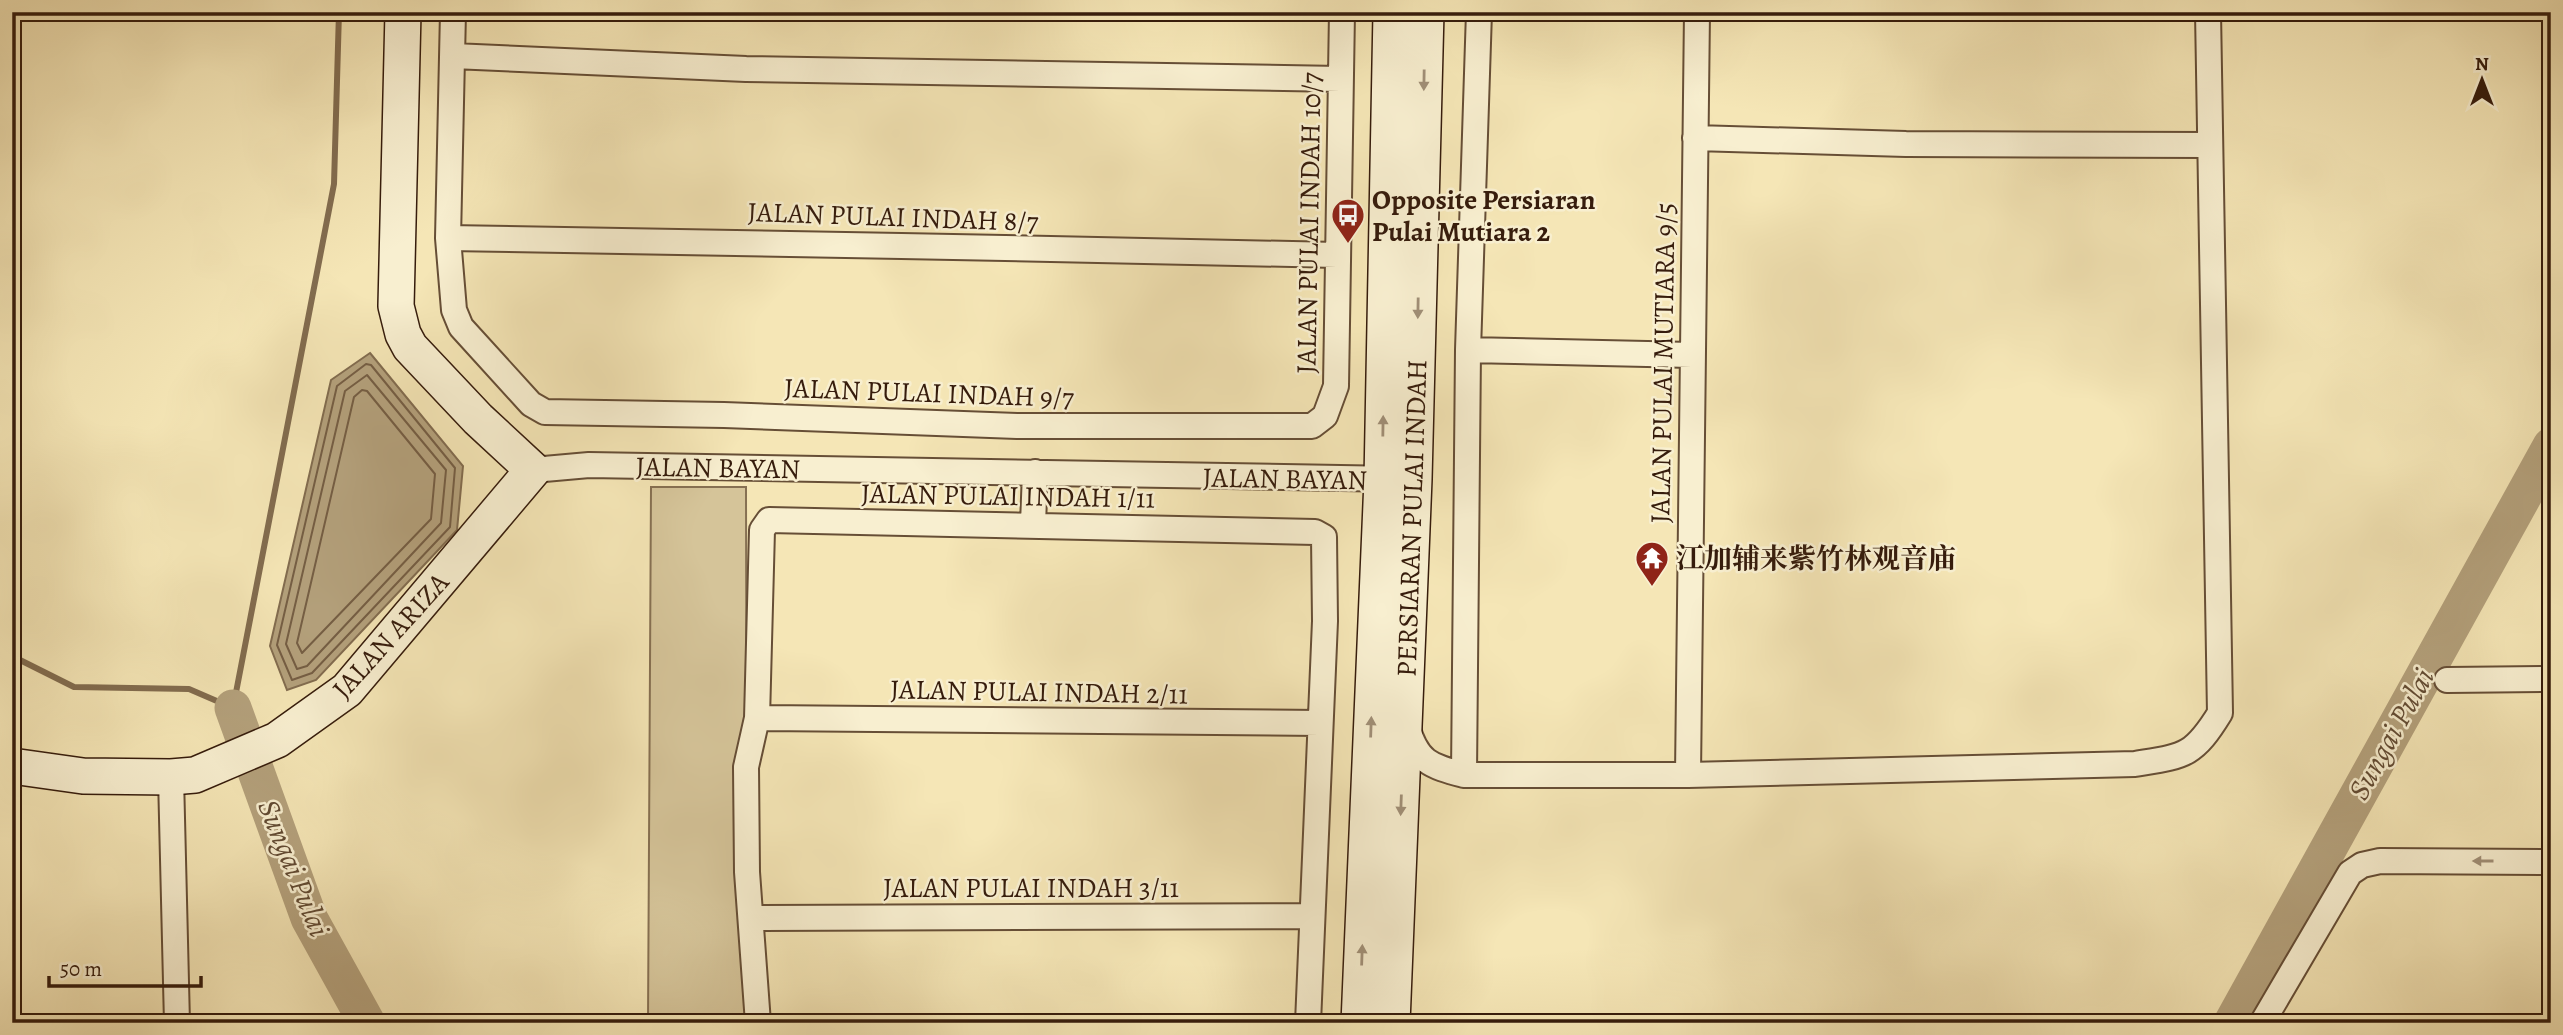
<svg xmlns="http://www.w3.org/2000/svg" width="2563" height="1035" font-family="Alegreya,'Noto Serif SC',serif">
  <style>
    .green { fill: #d5c499; stroke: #867052; stroke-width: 2 }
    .water { fill: #b4a17c; stroke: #826c4f; stroke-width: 2 }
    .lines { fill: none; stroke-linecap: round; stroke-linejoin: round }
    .shore { stroke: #755e44; stroke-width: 2 }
    .stream { stroke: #826c4f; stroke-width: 6 }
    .river { stroke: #b4a17c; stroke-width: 37 }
    .street-casing { stroke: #664e36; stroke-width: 28 }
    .secondary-casing { stroke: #361c0c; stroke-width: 38 }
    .street { stroke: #f8efd0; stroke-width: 24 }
    .secondary { stroke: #f8efd0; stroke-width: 35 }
    .oneway { fill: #a19078 }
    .labels { text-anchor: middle; stroke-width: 5; stroke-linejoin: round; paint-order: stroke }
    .poi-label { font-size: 28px; font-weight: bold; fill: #361c0c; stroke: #f8efd0; text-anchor: start }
    .street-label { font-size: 28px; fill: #361c0c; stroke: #f8efd0 }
    .water-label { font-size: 30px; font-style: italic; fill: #624b33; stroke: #f8efd0 }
  </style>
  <rect width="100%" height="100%" fill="#f5e6b6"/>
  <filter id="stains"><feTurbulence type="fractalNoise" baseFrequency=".00286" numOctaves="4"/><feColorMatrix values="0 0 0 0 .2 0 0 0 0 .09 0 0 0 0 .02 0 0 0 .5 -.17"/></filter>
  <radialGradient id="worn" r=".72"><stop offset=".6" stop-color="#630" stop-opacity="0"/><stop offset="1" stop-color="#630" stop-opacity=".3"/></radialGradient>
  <!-- green -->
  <path class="green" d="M651,487H746L747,1023H648Z"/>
  <!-- water -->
  <path class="water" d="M370,353L463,466L457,530L316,680L287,690L270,646L331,380Z"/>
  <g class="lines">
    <!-- shore -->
    <path class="shore" d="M366,364L371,365L455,468L450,527L312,673L292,680L277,645L337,386Z
      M367,375L446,470L441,523L307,666L297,669L286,644L345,391Z
      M362,390L367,391L435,474L431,519L302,653L297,643L354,397Z"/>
    <!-- stream -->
    <path class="stream" d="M12,656L74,687L189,689L233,708L334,184L339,12"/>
    <!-- river -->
    <path class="river" d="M233,708L309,918L367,1023
      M2232,1023L2551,446"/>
    <defs>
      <path id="street" d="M453,12L448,238L454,310L461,327L531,404L545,412L724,415L1017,426H1312L1325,416L1336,386L1342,12
        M453,56L746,69L1340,79
        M1695,138L1906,144L2210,145
        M448,238C744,241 1041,250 1337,255
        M1468,350L1692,355
        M533,470L589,465L1397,479
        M1033,524L1035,472
        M2447,680L2551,679
        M757,718L1320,723
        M1407,726C1417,762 1430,766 1464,775H1688L2135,764C2184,756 2193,757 2220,713L2208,12
        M1464,775L1468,350L1479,12
        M1688,775L1697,12
        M171,777L177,1023
        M751,918L1311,916
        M758,1023L747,872L746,767L757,718L762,530L769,520L1315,532L1324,537L1325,621L1308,1023
        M2262,1023L2350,873L2362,865L2380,861L2551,862"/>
      <path id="secondary" d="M12,766L83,776L171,777L195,775L277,740L347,690L533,470L478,419L410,347L403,334L396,306L403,12
        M1359,1023L1382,480L1391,12
        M1392,1023L1414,479L1426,12"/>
    </defs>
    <!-- street casing -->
    <use href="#street" class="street-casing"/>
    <!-- secondary casing -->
    <use href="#secondary" class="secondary-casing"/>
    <!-- street -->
    <use href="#street" class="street"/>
    <!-- secondary -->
    <use href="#secondary" class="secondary"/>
  </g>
  <!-- one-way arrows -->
  <defs><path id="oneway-solid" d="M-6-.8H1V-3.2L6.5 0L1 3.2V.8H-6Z" transform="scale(1.75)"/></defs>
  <g class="oneway">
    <use href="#oneway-solid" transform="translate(1424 80) rotate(91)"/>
    <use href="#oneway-solid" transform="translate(1418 308) rotate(91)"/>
    <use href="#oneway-solid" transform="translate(1383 426) rotate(-89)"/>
    <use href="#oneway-solid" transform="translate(1371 727) rotate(-88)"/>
    <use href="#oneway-solid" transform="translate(1401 805) rotate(92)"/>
    <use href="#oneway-solid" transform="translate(2483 861) rotate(-180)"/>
    <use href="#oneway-solid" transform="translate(1362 955) rotate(-88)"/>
  </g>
  <!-- icons -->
  <defs>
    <symbol id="bus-pin" viewBox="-11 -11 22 30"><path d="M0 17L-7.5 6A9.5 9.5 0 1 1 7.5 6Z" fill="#8f2418" stroke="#f8efd0"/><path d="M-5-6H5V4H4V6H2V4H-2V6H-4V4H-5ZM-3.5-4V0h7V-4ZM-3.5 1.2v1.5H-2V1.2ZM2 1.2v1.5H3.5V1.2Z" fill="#fff"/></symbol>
    <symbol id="temple-pin" viewBox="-11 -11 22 30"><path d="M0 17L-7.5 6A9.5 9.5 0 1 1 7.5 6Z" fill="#8f2418" stroke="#f8efd0"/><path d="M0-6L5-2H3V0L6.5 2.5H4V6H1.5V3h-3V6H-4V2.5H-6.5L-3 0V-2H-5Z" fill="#fff"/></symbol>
  </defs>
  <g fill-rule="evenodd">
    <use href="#bus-pin" x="1329" y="196" width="38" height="52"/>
    <use href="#temple-pin" x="1633" y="539" width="38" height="52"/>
  </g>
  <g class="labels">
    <!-- poi labels -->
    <g class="poi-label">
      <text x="1372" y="209">Opposite Persiaran<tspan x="1372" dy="32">Pulai Mutiara 2</tspan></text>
      <text x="1676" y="568">江加辅来紫竹林观音庙</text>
    </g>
    <!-- street labels -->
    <g class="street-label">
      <text transform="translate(893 216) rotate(2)" y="10">JALAN PULAI INDAH 8/7</text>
      <text transform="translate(1308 223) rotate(-89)" y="10">JALAN PULAI INDAH 10/7</text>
      <text transform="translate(1662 363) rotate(-89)" y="10">JALAN PULAI MUTIARA 9/5</text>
      <text transform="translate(929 392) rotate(2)" y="10">JALAN PULAI INDAH 9/7</text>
      <text transform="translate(718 467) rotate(1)" y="10">JALAN BAYAN</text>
      <text transform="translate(1285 478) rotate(1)" y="10">JALAN BAYAN</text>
      <text transform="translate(1008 495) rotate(1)" y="10">JALAN PULAI INDAH 1/11</text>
      <text transform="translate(1411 518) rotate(-88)" y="10">PERSIARAN PULAI INDAH</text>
      <text transform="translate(390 635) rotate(-48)" y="10">JALAN ARIZA</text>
      <text transform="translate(1039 691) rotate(1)" y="10">JALAN PULAI INDAH 2/11</text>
      <text x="1031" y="897">JALAN PULAI INDAH 3/11</text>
    </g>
    <!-- water labels -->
    <g class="water-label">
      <text transform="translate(2391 734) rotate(-61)" y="10">Sungai Pulai</text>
      <text transform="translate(294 868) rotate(68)" y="10">Sungai Pulai</text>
    </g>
  </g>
  <!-- margin -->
  <rect width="2563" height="1035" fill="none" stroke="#f5e6b6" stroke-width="42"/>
  <rect x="14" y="14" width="2535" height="1007" fill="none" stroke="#361c0c" stroke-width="3.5"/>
  <rect x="21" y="21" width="2521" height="993" fill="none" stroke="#361c0c" stroke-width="2"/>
  <!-- north arrow -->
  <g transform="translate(2482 80)" stroke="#f8efd0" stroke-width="5" paint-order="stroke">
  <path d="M0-5L12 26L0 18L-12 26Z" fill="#361c0c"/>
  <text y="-10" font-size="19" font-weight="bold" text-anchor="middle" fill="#361c0c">N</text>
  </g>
  <!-- scale -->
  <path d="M49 976v10h152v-10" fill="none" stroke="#361c0c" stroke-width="3.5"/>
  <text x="60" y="976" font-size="21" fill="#361c0c" stroke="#f8efd0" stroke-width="5" paint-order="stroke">50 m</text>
  <rect width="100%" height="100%" filter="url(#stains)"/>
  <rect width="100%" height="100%" fill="url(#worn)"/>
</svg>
